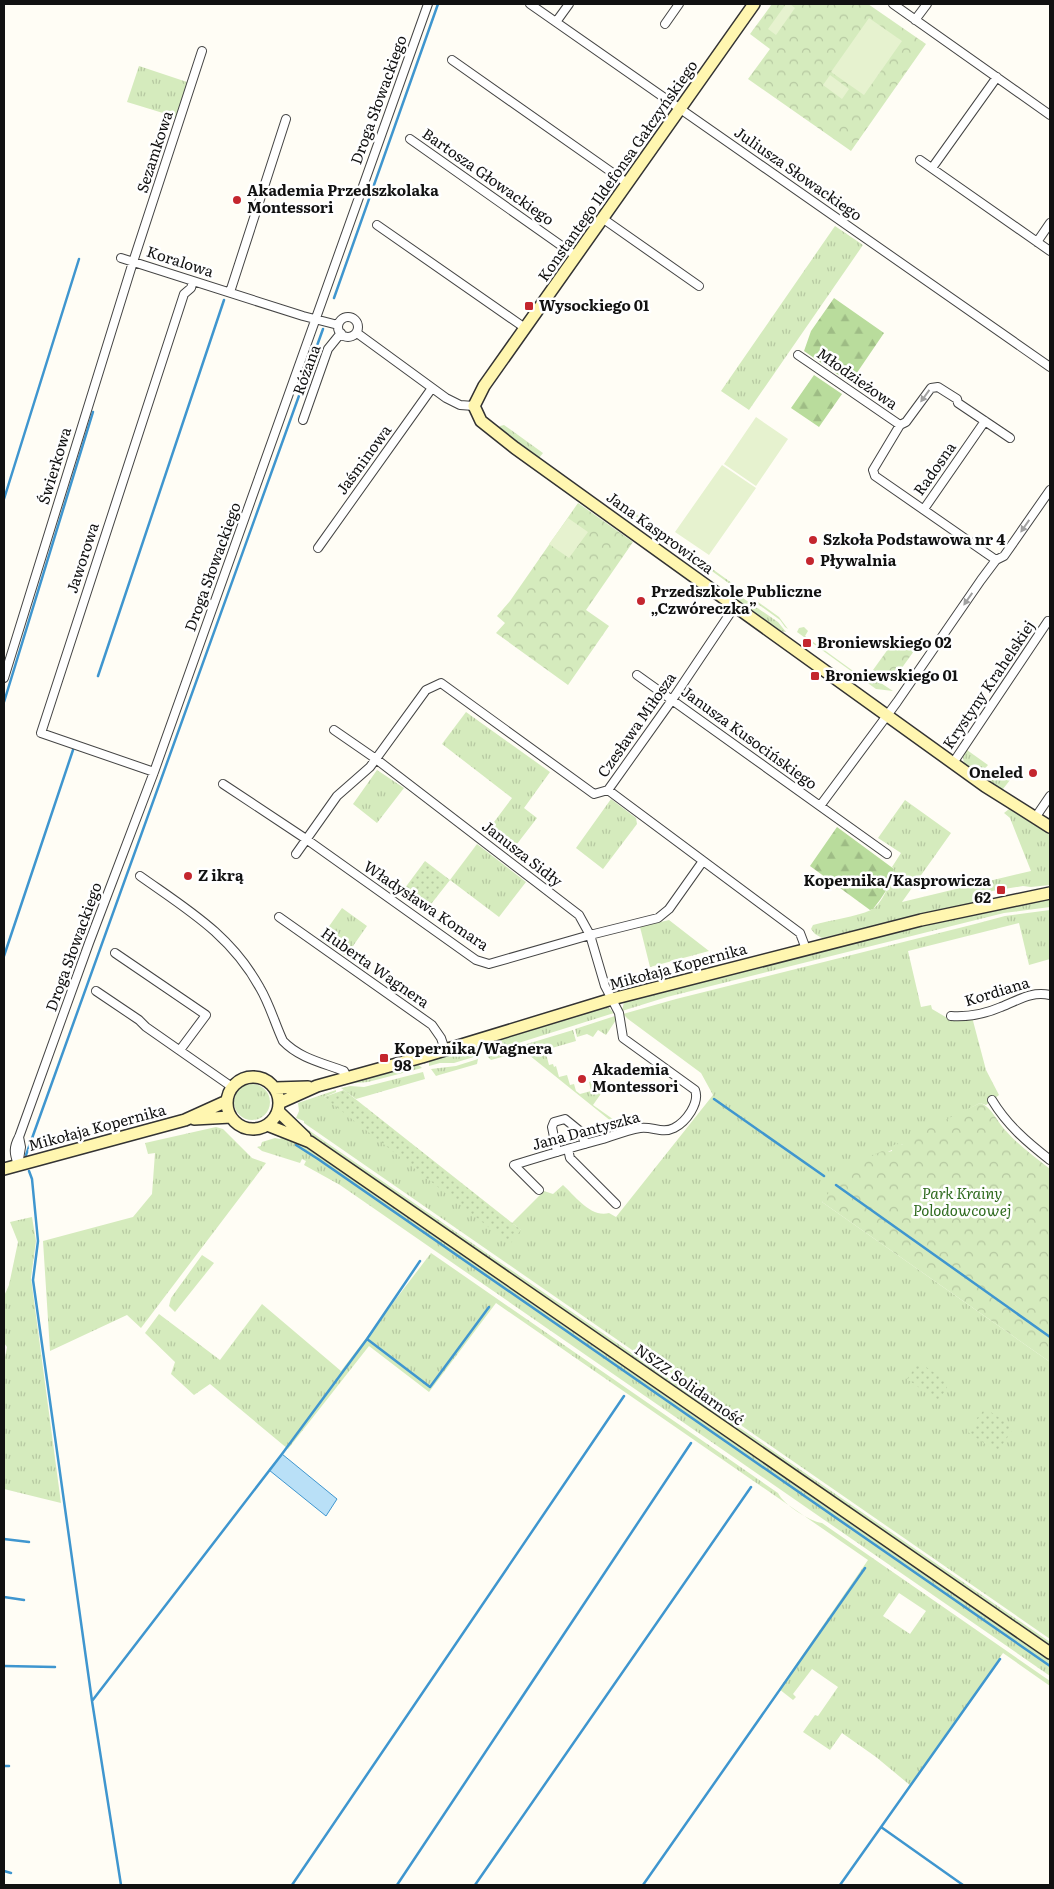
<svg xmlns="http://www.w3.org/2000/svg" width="1054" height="1889" font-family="Literata,serif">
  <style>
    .grass { fill: url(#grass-tufts); fill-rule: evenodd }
    .forest { fill: url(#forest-firs) }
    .park { fill: url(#park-crowns) }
    .garden { fill: url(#garden-dots) }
    .pitch { fill: #e6f2cf }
    .water { fill: #b9e0f7; stroke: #3f96cf }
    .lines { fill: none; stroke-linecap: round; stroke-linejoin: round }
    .stream { stroke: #3f96cf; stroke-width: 2.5 }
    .street-casing { stroke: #444; stroke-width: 10 }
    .secondary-casing { stroke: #333; stroke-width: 14 }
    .street { stroke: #fff; stroke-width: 8 }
    .secondary { stroke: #fff6b0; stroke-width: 11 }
    .oneway { fill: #a0a0a0 }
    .poi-dot { fill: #c4262e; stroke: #fff; stroke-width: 2 }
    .labels { text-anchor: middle; stroke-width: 5; stroke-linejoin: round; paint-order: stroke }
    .street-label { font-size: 15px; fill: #111; stroke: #fff }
    .poi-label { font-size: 15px; font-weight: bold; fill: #111; stroke: #fff; text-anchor: start }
    .park-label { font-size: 15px; font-style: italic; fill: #2f6b1f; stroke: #fff }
  </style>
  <defs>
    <pattern id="grass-tufts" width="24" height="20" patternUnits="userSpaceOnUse" patternTransform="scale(1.25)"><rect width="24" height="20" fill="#d5ebbd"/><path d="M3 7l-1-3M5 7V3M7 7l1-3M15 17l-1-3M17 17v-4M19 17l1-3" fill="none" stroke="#b6c8a1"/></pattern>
    <pattern id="forest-firs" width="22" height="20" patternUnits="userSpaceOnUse" patternTransform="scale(1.25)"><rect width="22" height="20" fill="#b9dc9c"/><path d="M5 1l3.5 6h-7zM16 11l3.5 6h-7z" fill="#9ebc85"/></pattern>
    <pattern id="park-crowns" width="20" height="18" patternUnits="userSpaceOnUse" patternTransform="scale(1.25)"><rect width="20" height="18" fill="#d5ebbd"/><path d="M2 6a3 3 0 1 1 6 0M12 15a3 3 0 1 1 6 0" fill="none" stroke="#b6c8a1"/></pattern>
    <pattern id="garden-dots" width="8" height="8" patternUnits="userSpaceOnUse" patternTransform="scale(1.25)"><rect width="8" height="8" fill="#d5ebbd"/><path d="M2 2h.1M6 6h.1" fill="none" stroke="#b6c8a1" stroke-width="1.8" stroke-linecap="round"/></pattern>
  </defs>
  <rect width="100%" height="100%" fill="#fffdf5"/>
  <!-- grass -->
  <path class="grass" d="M139,66L187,82L176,117L127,102Z
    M835,226L863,245L749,410L721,391Z
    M504,425L543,453L539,458L498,429L500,426Z
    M632,511L779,617L788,629L785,627L780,620L631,513Z
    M731,590L778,622L786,632L778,631L728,593Z
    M804,627L808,631L805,636L860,676L864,672L893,691L876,689L797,632L799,628Z
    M466,712L550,772L524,808L537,818L510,853L485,834L512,798L442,744Z
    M967,750L988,765L979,775L964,765L963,757Z
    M993,768L1010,780L1003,789L1000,790L986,781V778Z
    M377,770L404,788L377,823L353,804Z
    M611,799L636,818L637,824L603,869L576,848Z
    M905,800L951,833L902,902L1031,871L1010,818L1004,813L1009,809L1050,833V885L1031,887L1023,886L992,891V894L982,897L974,903L822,938L815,934L811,929L813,925C830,920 856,917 871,910C882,905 892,880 894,869L892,867L901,853L878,838Z
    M477,844L526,882L499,917L450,880Z
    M1050,899V907L1004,913L667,997L622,1011L624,1002L629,999L969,914Z
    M342,908L367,926L346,956L320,939Z
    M1050,910V959L1029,965L1019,923L908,951L921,1007L931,1005L932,1009L949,1019L972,1017L986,1070L999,1095L986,1105L980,1103L888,1152L822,1202L1050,1362V1639L304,1123V1121L296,1118L299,1111L298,1103L336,1090V1092L324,1097L521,1230L512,1223L544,1191L553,1194L563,1185C575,1196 591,1218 609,1213L616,1217L713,1095L701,1073L628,1019L623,1014L676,999L975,924L1005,916Z
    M669,920L709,951L650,967L640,927Z
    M602,1007H608L614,1013L486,1053L484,1046L486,1043Z
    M615,1016L616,1020L606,1035L598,1030L593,1037L587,1034L577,1037L575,1029Z
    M573,1030L576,1041L545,1050L549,1065L553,1064L554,1067L556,1066L559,1077L567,1075L570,1085L574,1084L576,1091L580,1094L591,1091L589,1082L594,1080L605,1088L593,1105L624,1127L639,1122L640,1126L622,1130L524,1051L491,1060L487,1056Z
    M472,1047L475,1049L477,1056L454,1063H440L429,1066V1059Z
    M478,1059L477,1064L439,1075L436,1076L431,1069L456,1066Z
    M417,1063L422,1068L368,1082L345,1084L297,1100L324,1088Z
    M423,1072L425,1079L356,1099L341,1088L350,1086L364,1087Z
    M234 1102a18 18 0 1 1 36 0a18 18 0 1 1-36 0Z
    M294,1120L1050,1642V1647L325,1146L293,1121Z
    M216,1127L223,1129L252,1158L266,1163L141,1328L127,1315L50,1351L43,1241L133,1217L152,1194L155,1153L148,1154L145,1143Z
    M284,1134L326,1159L1050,1660V1676L340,1185L304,1165L306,1161L302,1159L300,1163L262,1151L257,1147L261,1146L262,1142L275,1138L280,1139Z
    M32,1217L36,1241L31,1278L61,1503L4,1489V1362L7,1347L4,1343V1296L9,1285L18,1242L10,1222Z
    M431,1253L778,1493C784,1505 809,1521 822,1523L1050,1681V1686L1003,1653L911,1786L876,1757L842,1733L830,1750L803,1732L815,1715L818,1716L838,1687L812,1669L793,1694L796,1697L793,1700L779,1689L868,1560L496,1303L429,1392L369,1346L288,1449L210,1384L194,1395L171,1374L175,1362L145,1333L159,1314L220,1360L262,1304L341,1371ZM899,1593L926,1611L910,1634L883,1616Z
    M202,1255L214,1263L175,1312L169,1306L171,1298Z"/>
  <!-- forest -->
  <path class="forest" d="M834,298L884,333L850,383L804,351L811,331Z
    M814,375L842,394L819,427L791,408Z
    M837,827L894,869C891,886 883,896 873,909L870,910L810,866Z"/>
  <!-- park -->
  <path class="park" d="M772,4H868L926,44L851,151L748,79L770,49L750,34Z
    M578,503L633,542L586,610L609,626L568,685L496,633L505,623L497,616L510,601Z
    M896,638L914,651L891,683L873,670Z
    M980,1103C991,1106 998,1123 1006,1131C1019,1146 1035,1157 1050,1169V1362L822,1202L846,1169L882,1151L888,1152L892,1151V1146L898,1143L902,1145L904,1140Z"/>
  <!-- garden -->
  <path class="garden" d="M425,861L450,880L424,913L399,896Z
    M344,1090L521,1230L510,1244L324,1097Z
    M919,1362L946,1381L947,1388L938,1401L907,1379Z
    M985,1408L1014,1428L997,1452L968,1432Z"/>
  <!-- pitch -->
  <path class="pitch" d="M786,4H790L795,8L776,35L768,29Z
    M869,18L902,41L864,95L831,72Z
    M830,75L849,89L842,99L823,85Z
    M756,417L788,439L756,486L724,464Z
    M722,465L756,488L709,555L675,532Z
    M568,518L588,532L569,558L549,544Z"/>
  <!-- water -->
  <path class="water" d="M282,1454L337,1499L326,1516L269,1470Z"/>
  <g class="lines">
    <!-- stream -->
    <path class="stream" d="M334,298L438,4
      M4,499L79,259
      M98,676L224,300
      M4,702L93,412
      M4,956L73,750
      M714,1099L824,1176
      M296,1145L318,1159L1050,1666
      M26,1155L323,329
      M29,1171L32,1179L38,1241L33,1280L92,1701L121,1885
      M836,1185L1050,1337
      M367,1339L420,1261
      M4,1539L29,1542
      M4,1597L24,1600
      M4,1666L55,1667
      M92,1701L282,1454L367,1339L430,1387L489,1307
      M4,1766H9
      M881,1827L963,1885
      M4,1871L11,1873
      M292,1885L624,1396
      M397,1885L691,1443
      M475,1885L751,1487
      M643,1885L865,1568
      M840,1885L1000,1659"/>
    <defs>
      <path id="street" d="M530,4L1050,367
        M893,4L1050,115
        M915,20L927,4
        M556,22L569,4
        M665,24L679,4
        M452,60L627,183
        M410,139L576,256
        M920,160L1050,251
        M932,168L997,77
        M602,218L699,286
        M377,225L525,328
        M1037,242L1050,223
        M121,258L303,316L338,325
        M230,292L286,119
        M338 327a10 10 0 1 1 20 0a10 10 0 1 1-20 0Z
        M357,333L446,398L460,405L474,406
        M798,355L900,425
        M303,420L328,349L341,333
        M924,509L985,421
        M318,548L432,388
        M996,560L875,476L873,470L900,425L906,422L931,388L938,387L957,399L958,403L1010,438
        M637,675L887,854
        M4,678L133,262L202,51
        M334,730L376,759L579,915L590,935L605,986L619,1013L623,1038L695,1090C700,1103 686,1122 674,1128C662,1134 652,1126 640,1128C628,1130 615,1135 603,1139C573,1147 543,1156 514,1165L539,1190
        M953,763L1048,621
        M154,772L41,733L184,294L191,288L193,281
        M223,784L306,839L476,960L489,964L590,935L658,918L669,909L703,861
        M608,790L800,933L806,949
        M820,806L897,702L981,580L996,560L1004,556L1050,490
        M1035,818L1050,796
        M296,854L337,796L370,767L426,690L441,683L594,794L608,790L672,700L735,606
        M140,876C188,910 231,935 260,988C270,1005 275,1024 283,1041C299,1058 323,1063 344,1071L347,1077
        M279,917L432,1025L441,1038L445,1050
        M115,953L206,1015L180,1050
        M96,991L139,1020L146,1027L232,1087
        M951,1016C967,1017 985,1014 1001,1007C1019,1000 1031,991 1050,995
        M992,1100C1007,1125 1027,1142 1050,1160
        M568,1149L570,1158L616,1204
        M557,1152L552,1127L554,1122L565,1119L581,1132L585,1144
        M18,1165C14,1153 13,1148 19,1137L89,943L154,772L428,4
        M18,1165L21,1147L19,1137"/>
      <path id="secondary" d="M754,4L484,386L474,406L481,421L515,448L985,786L1050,827
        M227 1103a26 26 0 1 1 52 0a26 26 0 1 1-52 0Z
        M275,1088L308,1087
        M279,1103L317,1086L422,1057L612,999L921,920L1050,893
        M278,1111L305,1137
        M194,1119L231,1117
        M267,1125L310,1142L1050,1653
        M4,1169L185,1120L227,1101"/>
    </defs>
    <!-- street casing -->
    <use href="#street" class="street-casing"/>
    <!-- secondary casing -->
    <use href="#secondary" class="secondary-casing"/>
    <!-- street -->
    <use href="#street" class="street"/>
    <!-- secondary -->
    <use href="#secondary" class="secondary"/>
  </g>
  <!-- one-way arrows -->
  <defs><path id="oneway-solid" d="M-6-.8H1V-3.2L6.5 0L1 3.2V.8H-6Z" transform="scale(1.25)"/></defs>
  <g class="oneway">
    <use href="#oneway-solid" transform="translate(925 396) rotate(126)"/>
    <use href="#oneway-solid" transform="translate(1025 526) rotate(125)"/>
    <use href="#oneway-solid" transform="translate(968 599) rotate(125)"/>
  </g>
  <!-- markers -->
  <g class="poi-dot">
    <circle cx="237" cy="200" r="5"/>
    <rect x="524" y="301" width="10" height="10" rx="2.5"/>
    <circle cx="813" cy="540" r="5"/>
    <circle cx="810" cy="561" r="5"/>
    <circle cx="641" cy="601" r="5"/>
    <rect x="802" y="638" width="10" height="10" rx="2.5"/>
    <rect x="810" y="671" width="10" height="10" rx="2.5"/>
    <circle cx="1033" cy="773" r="5"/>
    <circle cx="188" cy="876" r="5"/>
    <rect x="996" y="885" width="10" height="10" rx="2.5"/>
    <rect x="379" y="1053" width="10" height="10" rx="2.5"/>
    <circle cx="582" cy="1079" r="5"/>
  </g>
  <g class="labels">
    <!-- street labels -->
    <g class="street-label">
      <text transform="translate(379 100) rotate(-70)" y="5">Droga Słowackiego</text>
      <text transform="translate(155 152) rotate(-72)" y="5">Sezamkowa</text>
      <text transform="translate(618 171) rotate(-55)" y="5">Konstantego Ildefonsa Gałczyńskiego</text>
      <text transform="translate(798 174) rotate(35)" y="5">Juliusza Słowackiego</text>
      <text transform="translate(488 177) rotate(35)" y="5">Bartosza Głowackiego</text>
      <text transform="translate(180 262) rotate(18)" y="5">Koralowa</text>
      <text transform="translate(307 370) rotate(-70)" y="5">Różana</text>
      <text transform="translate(857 379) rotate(35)" y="5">Młodzieżowa</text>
      <text transform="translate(364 460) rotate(-54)" y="5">Jaśminowa</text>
      <text transform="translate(55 466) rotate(-73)" y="5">Świerkowa</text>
      <text transform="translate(935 469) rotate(-55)" y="5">Radosna</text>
      <text transform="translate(660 533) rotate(36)" y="5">Jana Kasprowicza</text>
      <text transform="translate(83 558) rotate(-72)" y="5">Jaworowa</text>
      <text transform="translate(213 567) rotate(-70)" y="5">Droga Słowackiego</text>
      <text transform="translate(989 685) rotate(-56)" y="5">Krystyny Krahelskiej</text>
      <text transform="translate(637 725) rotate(-55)" y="5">Czesława Miłosza</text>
      <text transform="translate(749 738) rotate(36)" y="5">Janusza Kusocińskiego</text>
      <text transform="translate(522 854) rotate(38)" y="5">Janusza Sidły</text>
      <text transform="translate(426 906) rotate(34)" y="5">Władysława Komara</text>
      <text transform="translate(74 947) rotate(-70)" y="5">Droga Słowackiego</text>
      <text transform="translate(678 967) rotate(-15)" y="5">Mikołaja Kopernika</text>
      <text transform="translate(375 968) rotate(35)" y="5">Huberta Wagnera</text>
      <text transform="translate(997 992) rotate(-17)" y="5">Kordiana</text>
      <text transform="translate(97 1128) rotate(-15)" y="5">Mikołaja Kopernika</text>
      <text transform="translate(586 1131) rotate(-15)" y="5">Jana Dantyszka</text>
      <text transform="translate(689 1385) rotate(35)" y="5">NSZZ Solidarność</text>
    </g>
    <!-- poi labels -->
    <g class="poi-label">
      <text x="247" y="196">Akademia Przedszkolaka<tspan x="247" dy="17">Montessori</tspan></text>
      <text x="539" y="311">Wysockiego 01</text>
      <text x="823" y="545">Szkoła Podstawowa nr 4</text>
      <text x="820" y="566">Pływalnia</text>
      <text x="651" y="597">Przedszkole Publiczne<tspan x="651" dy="17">„Czwóreczka”</tspan></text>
      <text x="817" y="648">Broniewskiego 02</text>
      <text x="825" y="681">Broniewskiego 01</text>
      <text x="1023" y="778" text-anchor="end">Oneled</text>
      <text x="198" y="881">Z ikrą</text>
      <text x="991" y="886" text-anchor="end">Kopernika/Kasprowicza<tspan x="991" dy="17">62</tspan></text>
      <text x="394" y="1054">Kopernika/Wagnera<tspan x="394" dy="17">98</tspan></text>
      <text x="592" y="1075">Akademia<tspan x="592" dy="17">Montessori</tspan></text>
    </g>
    <!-- park labels -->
    <g class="park-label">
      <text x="962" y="1199">Park Krainy<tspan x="962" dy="17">Polodowcowej</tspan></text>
    </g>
  </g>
  <!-- border -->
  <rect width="1054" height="1889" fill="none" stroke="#111111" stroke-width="10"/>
</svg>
